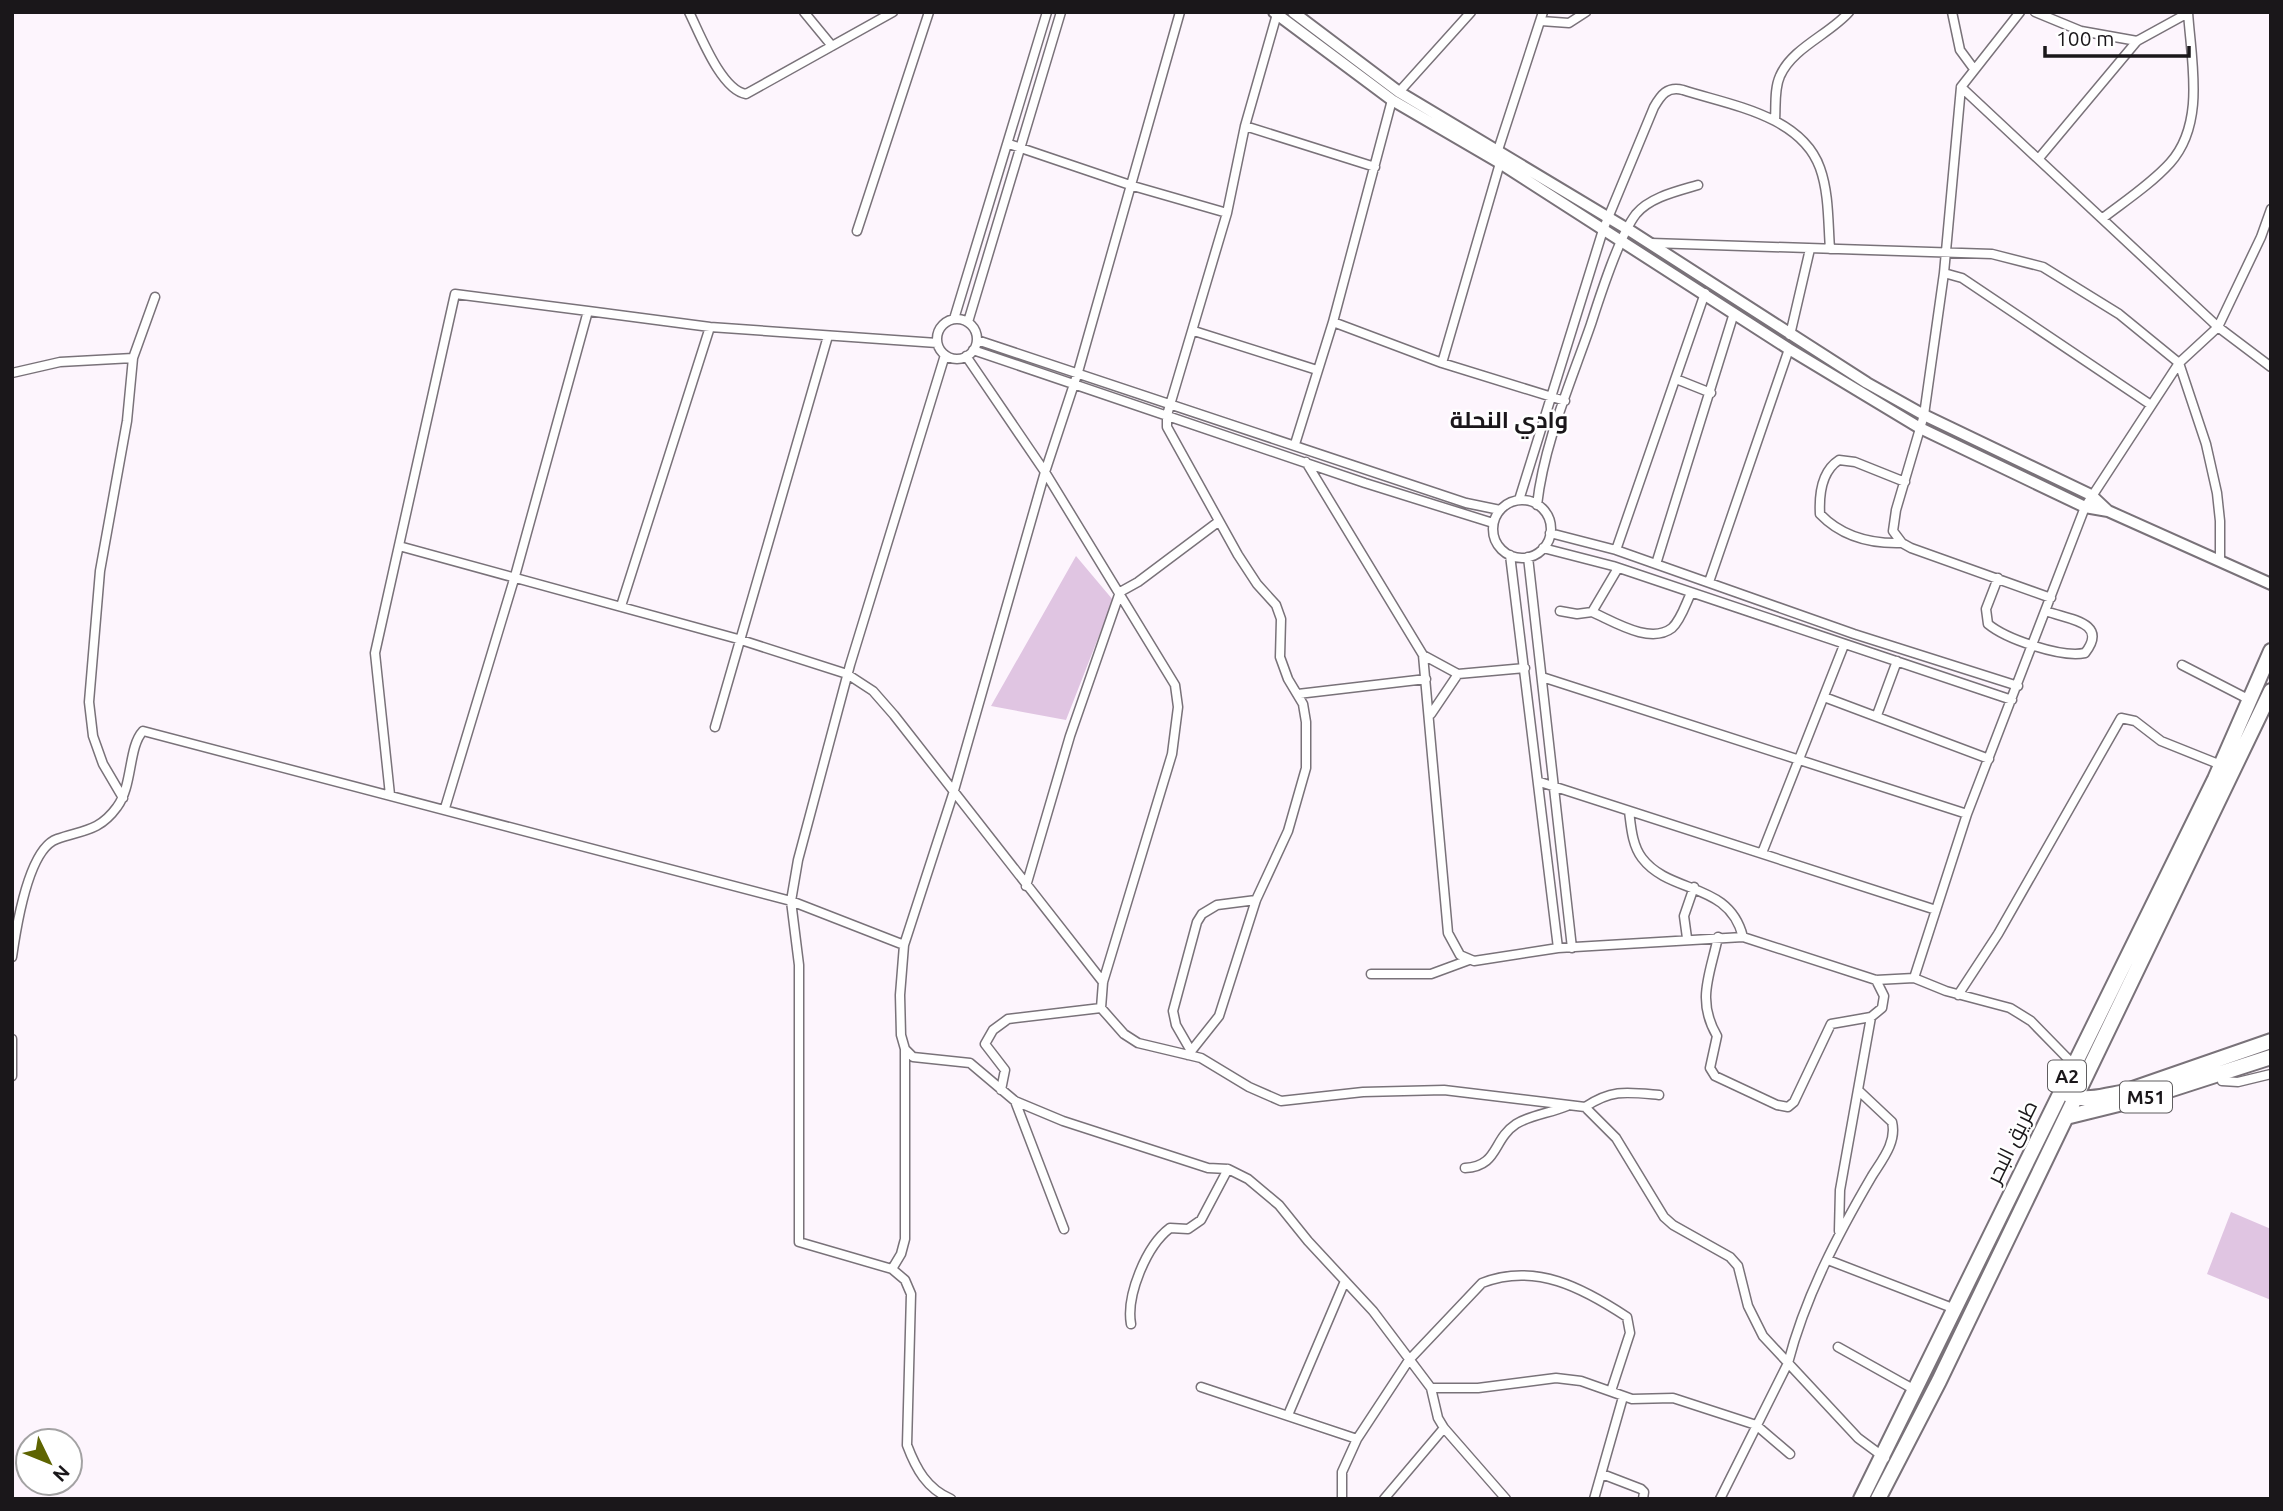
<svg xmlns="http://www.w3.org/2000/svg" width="2283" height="1511" font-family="Ubuntu,Cairo,sans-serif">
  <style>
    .green { fill: #e0c5e2 }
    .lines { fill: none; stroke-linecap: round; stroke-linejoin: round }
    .street-casing { stroke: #797279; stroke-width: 11 }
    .secondary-casing { stroke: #797279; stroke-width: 14 }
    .highway-casing { stroke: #797279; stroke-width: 18 }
    .street { stroke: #fff; stroke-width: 8 }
    .secondary { stroke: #fff; stroke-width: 10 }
    .highway { stroke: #fff; stroke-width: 14 }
    .labels { text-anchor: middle; stroke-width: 5; stroke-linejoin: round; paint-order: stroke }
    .shield { fill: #fff; stroke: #5f5d5f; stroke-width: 2 }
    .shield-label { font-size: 19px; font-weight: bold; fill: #1a171a }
    .street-label { font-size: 21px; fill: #1a171a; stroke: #fff }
    .neighbourhood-label { font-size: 23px; font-weight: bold; fill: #1a171a; stroke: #fff }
  </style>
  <rect width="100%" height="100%" fill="#fdf5fd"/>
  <!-- green -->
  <path class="green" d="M1076,556L1113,600L1066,720L991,706Z
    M2231,1212L2271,1229V1300L2207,1274Z"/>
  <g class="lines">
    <defs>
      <path id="street" d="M689,12C700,34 721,90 746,94L893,12
        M804,12L832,46
        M1180,12L1078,372L1045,472L953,794L904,945L900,995L901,1035L905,1049L913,1057L970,1063L1015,1101L1063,1121L1208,1168L1228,1169L1248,1179L1279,1205L1308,1241L1373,1311L1431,1388L1438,1418L1444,1428L1506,1499
        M1952,12L1960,50L1974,69
        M2020,12L1961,87L1944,273L1924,415L1896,510L1893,531L1902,543L1911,548L2051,598
        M2035,12L2081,31L2137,41
        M1541,21L1569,23L1586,12
        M1961,87L2218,327L2271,367
        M1399,92L1471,12
        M1775,120C1776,107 1774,89 1780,76C1792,48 1830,34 1849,12
        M1245,126L1375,167
        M1009,144L1133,186L1227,213
        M1498,150L1543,12
        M2040,157L2137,41L2188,13
        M2103,218C2125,201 2151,184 2170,163C2206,123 2191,60 2188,12
        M857,231L929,12
        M1651,243L1992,254L2043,267L2119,314L2179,363L2206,444L2217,493L2220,521V558
        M1944,273L1962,278L2151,405
        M954,319L1047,12
        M937 339a20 20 0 1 1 40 0a20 20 0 1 1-40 0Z
        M968,322L1061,12
        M1333,322L1442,363L1565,401
        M1194,331L1317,370
        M1790,335L1810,249
        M977,340L1466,503L1500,510
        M973,350L1365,483L1493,523
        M945,355L850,665L798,860L791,901L799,965V1242L892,1269L905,1280L911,1294L907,1445C916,1469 927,1489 951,1499
        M966,356L1045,472L1175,685L1178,707L1172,754L1103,982L1101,1008L1124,1034L1138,1043L1201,1058L1249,1087L1281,1101L1363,1092L1444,1090L1585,1107L1616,1138L1664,1217L1673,1225L1730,1257L1738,1266L1748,1306L1763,1336L1858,1438L1885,1458
        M1442,363L1500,163
        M12,373L60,362L133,358
        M1676,379L1711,393
        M1295,444L1333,322L1392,100
        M1306,462L1423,655L1458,674
        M1519,500L1603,230L1654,107C1661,95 1667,86 1683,90C1729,105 1801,115 1820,168C1829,193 1828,222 1830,249
        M1493 529a29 29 0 1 1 58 0a29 29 0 1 1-58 0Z
        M1537,505C1544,443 1571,382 1591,324C1600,296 1619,236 1636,214C1650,197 1678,191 1698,185
        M1550,533L1616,550L1854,634L2018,686
        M1902,543C1872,544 1842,537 1820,514C1819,495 1822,471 1839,460L1855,462L1905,482
        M399,546L738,639L847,674L873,691L894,715L1103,982
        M1543,548L1613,566L2012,700
        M1616,550L1705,293
        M1510,555L1558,948
        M1528,557L1572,948
        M1656,564L1734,313
        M1998,578L1986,609L1988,624C2006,639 2061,658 2085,653C2110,621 2065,619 2046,611
        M1709,582L1789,349
        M621,606L710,327
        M1560,611L1577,614L1592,612L1618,568
        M1592,612C1613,621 1650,645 1672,628C1681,620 1686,603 1691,593
        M1423,655L1448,933L1460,955L1474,961L1558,948L1743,937L1876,980L1914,978L1946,991L2010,1008L2031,1021L2073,1064
        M2182,665L2250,700
        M1542,677L1967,814
        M1298,694L1426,679
        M1824,697L1989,759
        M1431,714L1458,674L1525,668
        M1877,715L1897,661
        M715,727L828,336
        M1540,782L1936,910
        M390,795L375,653L455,294L588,311
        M123,798L103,764L93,736L89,702L100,571L127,421L133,358L155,297
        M445,808L515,576L588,311L710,327L937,343
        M1629,811C1631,826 1632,845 1642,858C1670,895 1729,881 1743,937
        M1762,853L1844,645
        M1026,886L1070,736L1120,592L1138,582L1218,522
        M1718,937C1710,975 1696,1000 1717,1036L1710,1068L1715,1076L1777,1105L1788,1107L1794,1102L1831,1024L1871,1017L1882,1008L1884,996L1876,980
        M1687,938L1684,916L1694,887
        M12,957C16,929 28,849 57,839C82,830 99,832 117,807C133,786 128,747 143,731L791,901L904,945
        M1371,974H1431L1469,960
        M1914,978L1967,814L2085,507L2179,363L2218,327L2261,237L2271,209
        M1958,995L1998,934L2121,718L2135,721L2161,741L2221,765
        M12,1039V1076
        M1191,1051L1176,1025L1173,1011L1197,922L1202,914L1217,905L1256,900
        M1188,1055L1219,1016L1256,900L1288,831L1306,768V722L1303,704L1288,679L1280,657L1281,619L1276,605L1257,584L1238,555L1167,427V415L1227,213L1245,126L1277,14
        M2222,1081L2238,1082L2271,1074
        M1001,1090L1005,1070L985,1044L993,1030L1008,1019L1101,1008
        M1015,1101L1064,1229
        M1585,1107C1612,1089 1627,1092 1659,1095
        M1465,1168C1499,1166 1492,1140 1516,1124C1530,1115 1551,1113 1567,1106
        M1839,1231L1840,1190L1871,1017
        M1828,1260L1955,1309
        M892,1269L901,1254L905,1239V1049
        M1131,1324C1126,1296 1146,1246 1170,1228L1188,1229L1201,1220L1228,1169
        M1838,1347L1915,1390
        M1201,1387L1357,1439
        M1431,1388H1478L1556,1378L1581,1381L1632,1399L1673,1398L1756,1425L1790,1454
        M1288,1415L1345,1281
        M1602,1474L1641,1489L1644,1492L1643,1499
        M1342,1499V1472L1357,1439L1409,1360L1482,1283C1535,1262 1583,1288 1627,1317L1630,1333L1611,1391
        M1384,1499L1444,1428
        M1594,1499L1623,1397
        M1720,1499L1788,1363C1805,1297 1838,1234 1872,1176C1882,1160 1897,1142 1892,1122L1858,1090"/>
      <path id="secondary" d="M1274,12L1392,100L1500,163L1789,349L1920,428L2085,507L2108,511L2271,584
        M1293,12L1399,92L1629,230L1867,383L1924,415L2091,495L2108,511"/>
      <path id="highway" d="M2069,1095C2084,1102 2105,1096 2121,1093L2271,1041
        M2066,1117L2147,1097L2271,1057
        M1861,1499L2215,779L2271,651
        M1878,1499L1939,1381L2271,691"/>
    </defs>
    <!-- street casing -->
    <use href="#street" class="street-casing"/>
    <!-- secondary casing -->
    <use href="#secondary" class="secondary-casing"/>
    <!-- highway casing -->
    <use href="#highway" class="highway-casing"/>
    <!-- street -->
    <use href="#street" class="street"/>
    <!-- secondary -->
    <use href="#secondary" class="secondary"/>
    <!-- highway -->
    <use href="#highway" class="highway"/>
  </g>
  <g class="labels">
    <!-- shield labels -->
    <g class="shield">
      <rect x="2048" y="1060.5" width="38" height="31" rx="5"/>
      <rect x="2120" y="1081.5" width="52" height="31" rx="5"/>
    </g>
    <g class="shield-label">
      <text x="2067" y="1083">A2</text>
      <text x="2146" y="1104">M51</text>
    </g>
    <!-- street labels -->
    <g class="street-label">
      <text transform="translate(2012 1142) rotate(-64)" y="7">طريق البحر</text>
    </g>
    <!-- neighbourhood labels -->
    <g class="neighbourhood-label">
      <text x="1509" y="428">وادي النحلة</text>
    </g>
  </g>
  <!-- border -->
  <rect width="2283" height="1511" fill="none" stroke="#1a171a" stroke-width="28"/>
  <!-- north arrow -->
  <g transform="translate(49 1462) rotate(133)"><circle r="33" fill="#ffffff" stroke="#a3a2a3" stroke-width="2"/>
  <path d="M0-5L12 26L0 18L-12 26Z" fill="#5e6401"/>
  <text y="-10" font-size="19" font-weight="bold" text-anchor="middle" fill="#1a171a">N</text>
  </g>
  <!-- scale -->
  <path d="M2045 46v10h144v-10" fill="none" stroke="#1a171a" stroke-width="3.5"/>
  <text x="2056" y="46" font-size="21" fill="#1a171a" stroke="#ffffff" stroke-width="5" paint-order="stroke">100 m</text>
</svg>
